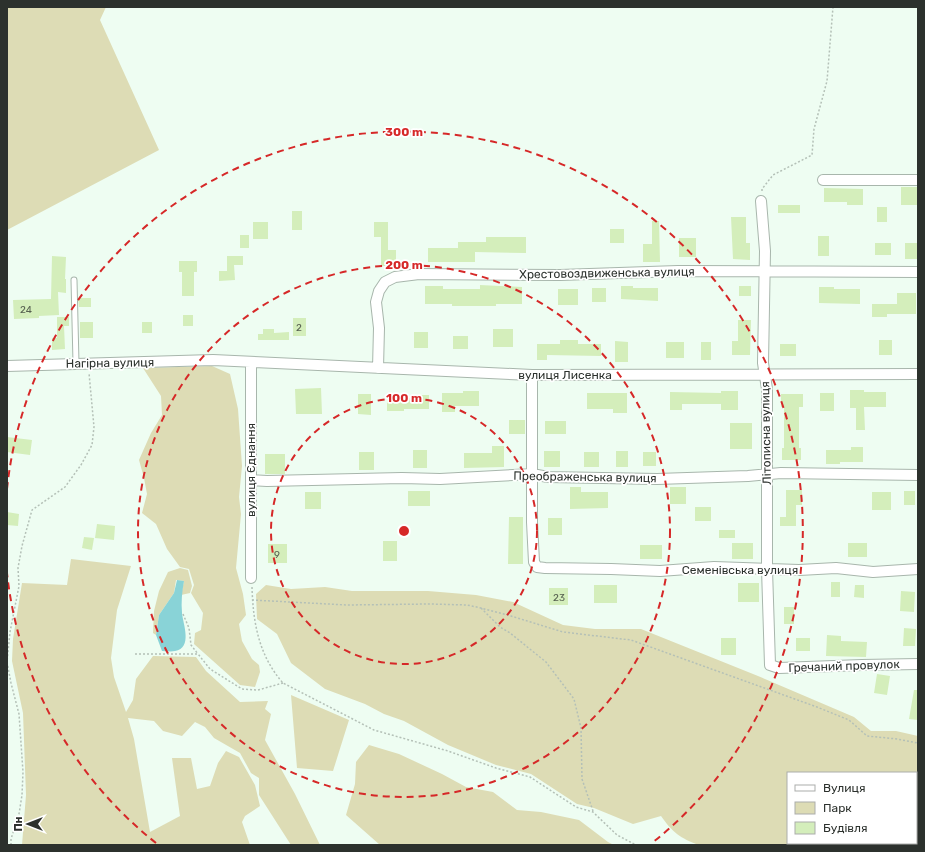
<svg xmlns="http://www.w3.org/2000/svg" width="925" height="852" font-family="Rubik,sans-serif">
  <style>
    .green { fill: #dddcb5; fill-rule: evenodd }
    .water { fill: #89d3d7 }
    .building { fill: #d4eebb }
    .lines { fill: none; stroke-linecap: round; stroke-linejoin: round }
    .service-casing { stroke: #a8b6ac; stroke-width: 7 }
    .minor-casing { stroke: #a8b6ac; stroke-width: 12 }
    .path { stroke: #b4c0b7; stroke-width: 1.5; stroke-dasharray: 2 2; stroke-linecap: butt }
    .service { stroke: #fff; stroke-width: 5 }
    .minor { stroke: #fff; stroke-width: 10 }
    .ring { fill: none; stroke: #d62828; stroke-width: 2; stroke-dasharray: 7 5 }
    .labels { text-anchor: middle; stroke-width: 3.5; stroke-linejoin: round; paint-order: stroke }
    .number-label { font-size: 10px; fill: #566050 }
    .street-label { font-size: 12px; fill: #2c312d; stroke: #fff }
    .centre { fill: #d62828; stroke: #fff; stroke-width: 2 }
    .ring-label { font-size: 12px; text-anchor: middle; font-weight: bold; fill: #d62828; stroke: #fff; stroke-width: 3.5; stroke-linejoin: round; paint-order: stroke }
  </style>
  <rect width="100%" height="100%" fill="#eefdf2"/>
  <!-- green -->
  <path class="green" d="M7,7H106L100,20L159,150L7,230Z
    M212,366L230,374L238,409L242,466L239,497L241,514L236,568L243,594L246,615L239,624L242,641L252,659L259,665L260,672L255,687L240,685L194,644L195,633L201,630L203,613L191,593L194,585L189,569L180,567L167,549L156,524L142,513L147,494L144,478L139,460L151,433L162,415L161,396L143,368Z
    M71,559L131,566L117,610L111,658L114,677L126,712L133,700L136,679L153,656L196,657L206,671L240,702L268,701L265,709L271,714L265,740L295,794L320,845H291L259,795V778L251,773L240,753L214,738L205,727L195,722L182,736L163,731L154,721L128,718L134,739L150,832L180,816L172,758H191L197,789L210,786L218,763L226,751L239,757L255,785L260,806L245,816L242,822L250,845H22L26,795L23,713L12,661L13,639L22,583L67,585Z
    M180,568L188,570L192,586L190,593L181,595L184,581L176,580L174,593L159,615L156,635L153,633L154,611L159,591L168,572Z
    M266,585L291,589L325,587L352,591H428L476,595L513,602L563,625L595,629H641L758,676L854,717L871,731H896L918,736V845H699C680,838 673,833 661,816L633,824L594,808L577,804L531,774L496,765L448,745L404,721L384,714L365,704L325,689L291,663L277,634L257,619L256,594ZM788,773H916V843H788Z
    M291,695L349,720L333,771L297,768Z
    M369,745L399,754L442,774L466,787L493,792L517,810L541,812L579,820L608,842L614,845H380L346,815L355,784L356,762Z"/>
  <!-- water -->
  <path class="water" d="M177,580L184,581C182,592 181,602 182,613C183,624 193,648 175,651C171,652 166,651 162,651L156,635L159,615L174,593Z"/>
  <!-- building -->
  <path class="building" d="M901,187H917V205H901Z
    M824,188L863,189V205H847V202H824Z
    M778,205H800V213H778Z
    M877,207H887V222H877Z
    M292,211H302V230H292Z
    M731,217H746V243H750V260L733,259Z
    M652,221H659L660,262H643V244H652Z
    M253,222H268V239H253Z
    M374,222H388V250H396V266H381V237H374Z
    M610,229H624V243H610Z
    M240,235H249V248H240Z
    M818,236H829V256H818Z
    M486,237H526V253L475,252V262H428V248H458V242H486Z
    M679,238H696V257H679Z
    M875,243H891V255H875Z
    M905,243H918V259H905Z
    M52,256L66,257L65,279H66V293L58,292L59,315L39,316V318L14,319L13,300L51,299Z
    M227,256H243V265H234L235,280L219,281V271H227Z
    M179,261H197V272H194V296H182V272H179Z
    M480,285L522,287V304H496V306H452V304H425V286H443V289H480Z
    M621,286H633V288H658V301L621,299Z
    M739,286H751V296H739Z
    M819,287H834V289H860V304L819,303Z
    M592,288H606V302H592Z
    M558,289H578V305H558Z
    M897,293H916V314H887V317H872V304H897Z
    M78,298H91V307H79Z
    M183,315H193V326H183Z
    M57,317H69V326H64L65,349L52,350V338H57Z
    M293,318H306V336H293Z
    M738,320H751L750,355H732V341H738Z
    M80,322H93V338H80Z
    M142,322H152V333H142Z
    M263,329H274V333L289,332V340H258V334H263Z
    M493,329H513V347H493Z
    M414,332H428V348H414Z
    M453,336H468V349H453Z
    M560,340H578V344H601V356L547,355V360H537V344H560Z
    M879,340H892V355H879Z
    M615,341L628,342V362H615Z
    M666,342H684V358H666Z
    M701,342H711V360H701Z
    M780,344H796V356H780Z
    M321,388L322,414H296L295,389Z
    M850,390H864V392H886V407H864L865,430H856V408H850Z
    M463,391H479V406H455V412H442V393H463Z
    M721,391H738V410H721V404H682V410H670V392L721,393Z
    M587,393H627V413H613V409H587Z
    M820,393H834V411H820Z
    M358,394H371V415L358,414Z
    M781,394H803V407H799V448H801V460H782V448H784V407H781Z
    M412,395H429V409H404V411H387V398H412Z
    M509,420H525V434H509Z
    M545,421H566V434H545Z
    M730,423H752V449H730Z
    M7,437L32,440L30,455L7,452Z
    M492,446H504V467L464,468V453H492Z
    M851,447H863V462H840V464H826V450H851Z
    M413,450H427V468H413Z
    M544,451H560V467H544Z
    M616,451H628V467H616Z
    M359,452H374V470H359Z
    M584,452H599V467H584Z
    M643,452H656V466H643Z
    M265,454H285V474H265Z
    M570,487H581V492H608V508L570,509Z
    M670,487H686V504H670Z
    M786,490H802V505H796V526H780V517H786Z
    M408,491H430V506H408Z
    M904,491H915V505H904Z
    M305,492H321V509H305Z
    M872,492H891V510H872Z
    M695,507H711V521H695Z
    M7,512L19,514L18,526L7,525Z
    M509,517H523V564H508Z
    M548,518H562V535H548Z
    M97,524L115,526L114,540L95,538Z
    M719,530H735V538H719Z
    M84,537L94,538L92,550L82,548Z
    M383,541H397V561H383Z
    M732,543H753V559H732Z
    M848,543H867V557H848Z
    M268,544H287V563H268Z
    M640,545H662V559H640Z
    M831,582H840V597H831Z
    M738,583H759V602H738Z
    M594,585H617V603H594Z
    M855,585H864V598L854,597Z
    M549,588H568V605H549Z
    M901,591L915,592L914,612L900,611Z
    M784,607H794V624H784Z
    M904,628L916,629L915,646H903Z
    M827,635L841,636V641L867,642L866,657L826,656Z
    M721,638H736V655H721Z
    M796,638H810V651H796Z
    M877,674L890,676L887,695L874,693Z
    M914,690H918V720L909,719Z"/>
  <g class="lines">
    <defs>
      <path id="service" d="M74,280L76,363"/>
      <path id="minor" d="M823,180H918
        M761,201L765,251L763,363L767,389V569L770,665L779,668L862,665L918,664
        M251,362V578
        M7,366L213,360L532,375L918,374
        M378,368L379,328L376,302L379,291L385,282L395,277L419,274L560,275L678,271L918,272
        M532,375V522L534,562L537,567L545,568L611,569L660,571L714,567L799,570L836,568L873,572L918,569
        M251,480L267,481L402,478L440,479L532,474L548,477L657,479L748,476L781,473L918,475"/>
    </defs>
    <!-- service casing -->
    <use href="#service" class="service-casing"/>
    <!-- minor casing -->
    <use href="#minor" class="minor-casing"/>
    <!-- path -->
    <path class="path" d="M762,191V189L773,175L812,155L814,129L827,81L833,7
      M252,587C253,623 259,656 283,683L374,730L448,751L496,768L530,777L576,807L593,812L617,835L636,845
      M252,600L347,605L430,604L467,605L481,608L511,616L563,632L631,640L817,707L849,720L867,736L897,739L918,743
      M481,608L500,627L510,633L546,662L574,699L581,728L582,779L593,811
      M183,614L189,628L191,645L198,654
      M135,654H198L210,669L242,689L258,690L283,683
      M11,845V839L19,814L22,795L23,772L19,714L11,683L7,662L10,632L19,586L18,568L22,546L32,510L65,487L81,465L92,445L94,427L89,373"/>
    <!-- service -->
    <use href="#service" class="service"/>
    <!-- minor -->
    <use href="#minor" class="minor"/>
  </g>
  <!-- distance rings -->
  <g class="ring">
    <circle cx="404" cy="531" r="133"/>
    <circle cx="404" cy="531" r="266"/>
    <path d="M156 843A399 399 0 0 1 7 573M7 489A399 399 0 1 1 652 843"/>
  </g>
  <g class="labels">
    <!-- number labels -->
    <g class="number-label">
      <text x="26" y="313">24</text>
      <text x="299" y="331">2</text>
      <text x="277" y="558">9</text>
      <text x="559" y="601">23</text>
    </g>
    <!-- street labels -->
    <g class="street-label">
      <text transform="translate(607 273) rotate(-1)" y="4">Хрестовоздвиженська вулиця</text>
      <text transform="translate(110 363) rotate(-1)" y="4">Нагірна вулиця</text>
      <text x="565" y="379">вулиця Лисенка</text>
      <text transform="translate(766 433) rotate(-91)" y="4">Літописна вулиця</text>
      <text transform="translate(251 470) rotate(-90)" y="4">вулиця Єднання</text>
      <text transform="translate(585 477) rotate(1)" y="4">Преображенська вулиця</text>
      <text x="740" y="574">Семенівська вулиця</text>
      <text transform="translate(844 666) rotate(-2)" y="4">Гречаний провулок</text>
    </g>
  </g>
  <circle cx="404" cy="531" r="6" class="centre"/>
  <g class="ring-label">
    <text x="404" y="136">300 m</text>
    <text x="404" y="269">200 m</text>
    <text x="404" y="402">100 m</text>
  </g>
  <!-- border -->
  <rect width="925" height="852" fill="none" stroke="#2c312d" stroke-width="16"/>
  <!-- legend -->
  <rect x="787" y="772" width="130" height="72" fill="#ffffff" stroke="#abadab"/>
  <rect x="795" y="785" width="20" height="6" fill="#ffffff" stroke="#abadab"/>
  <text x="823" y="792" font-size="12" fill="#2c312d">Вулиця</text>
  <rect x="795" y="802" width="20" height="12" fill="#dddcb5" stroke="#abadab"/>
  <text x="823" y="812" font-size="12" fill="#2c312d">Парк</text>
  <rect x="795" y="822" width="20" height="12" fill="#d4eebb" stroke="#abadab"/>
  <text x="823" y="832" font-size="12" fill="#2c312d">Будівля</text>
  <!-- north arrow -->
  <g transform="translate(28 824) rotate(270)" stroke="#ffffff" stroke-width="3" paint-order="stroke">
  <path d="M0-3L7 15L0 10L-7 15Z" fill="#2c312d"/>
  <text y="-6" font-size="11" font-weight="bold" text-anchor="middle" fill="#2c312d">Пн</text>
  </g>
</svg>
